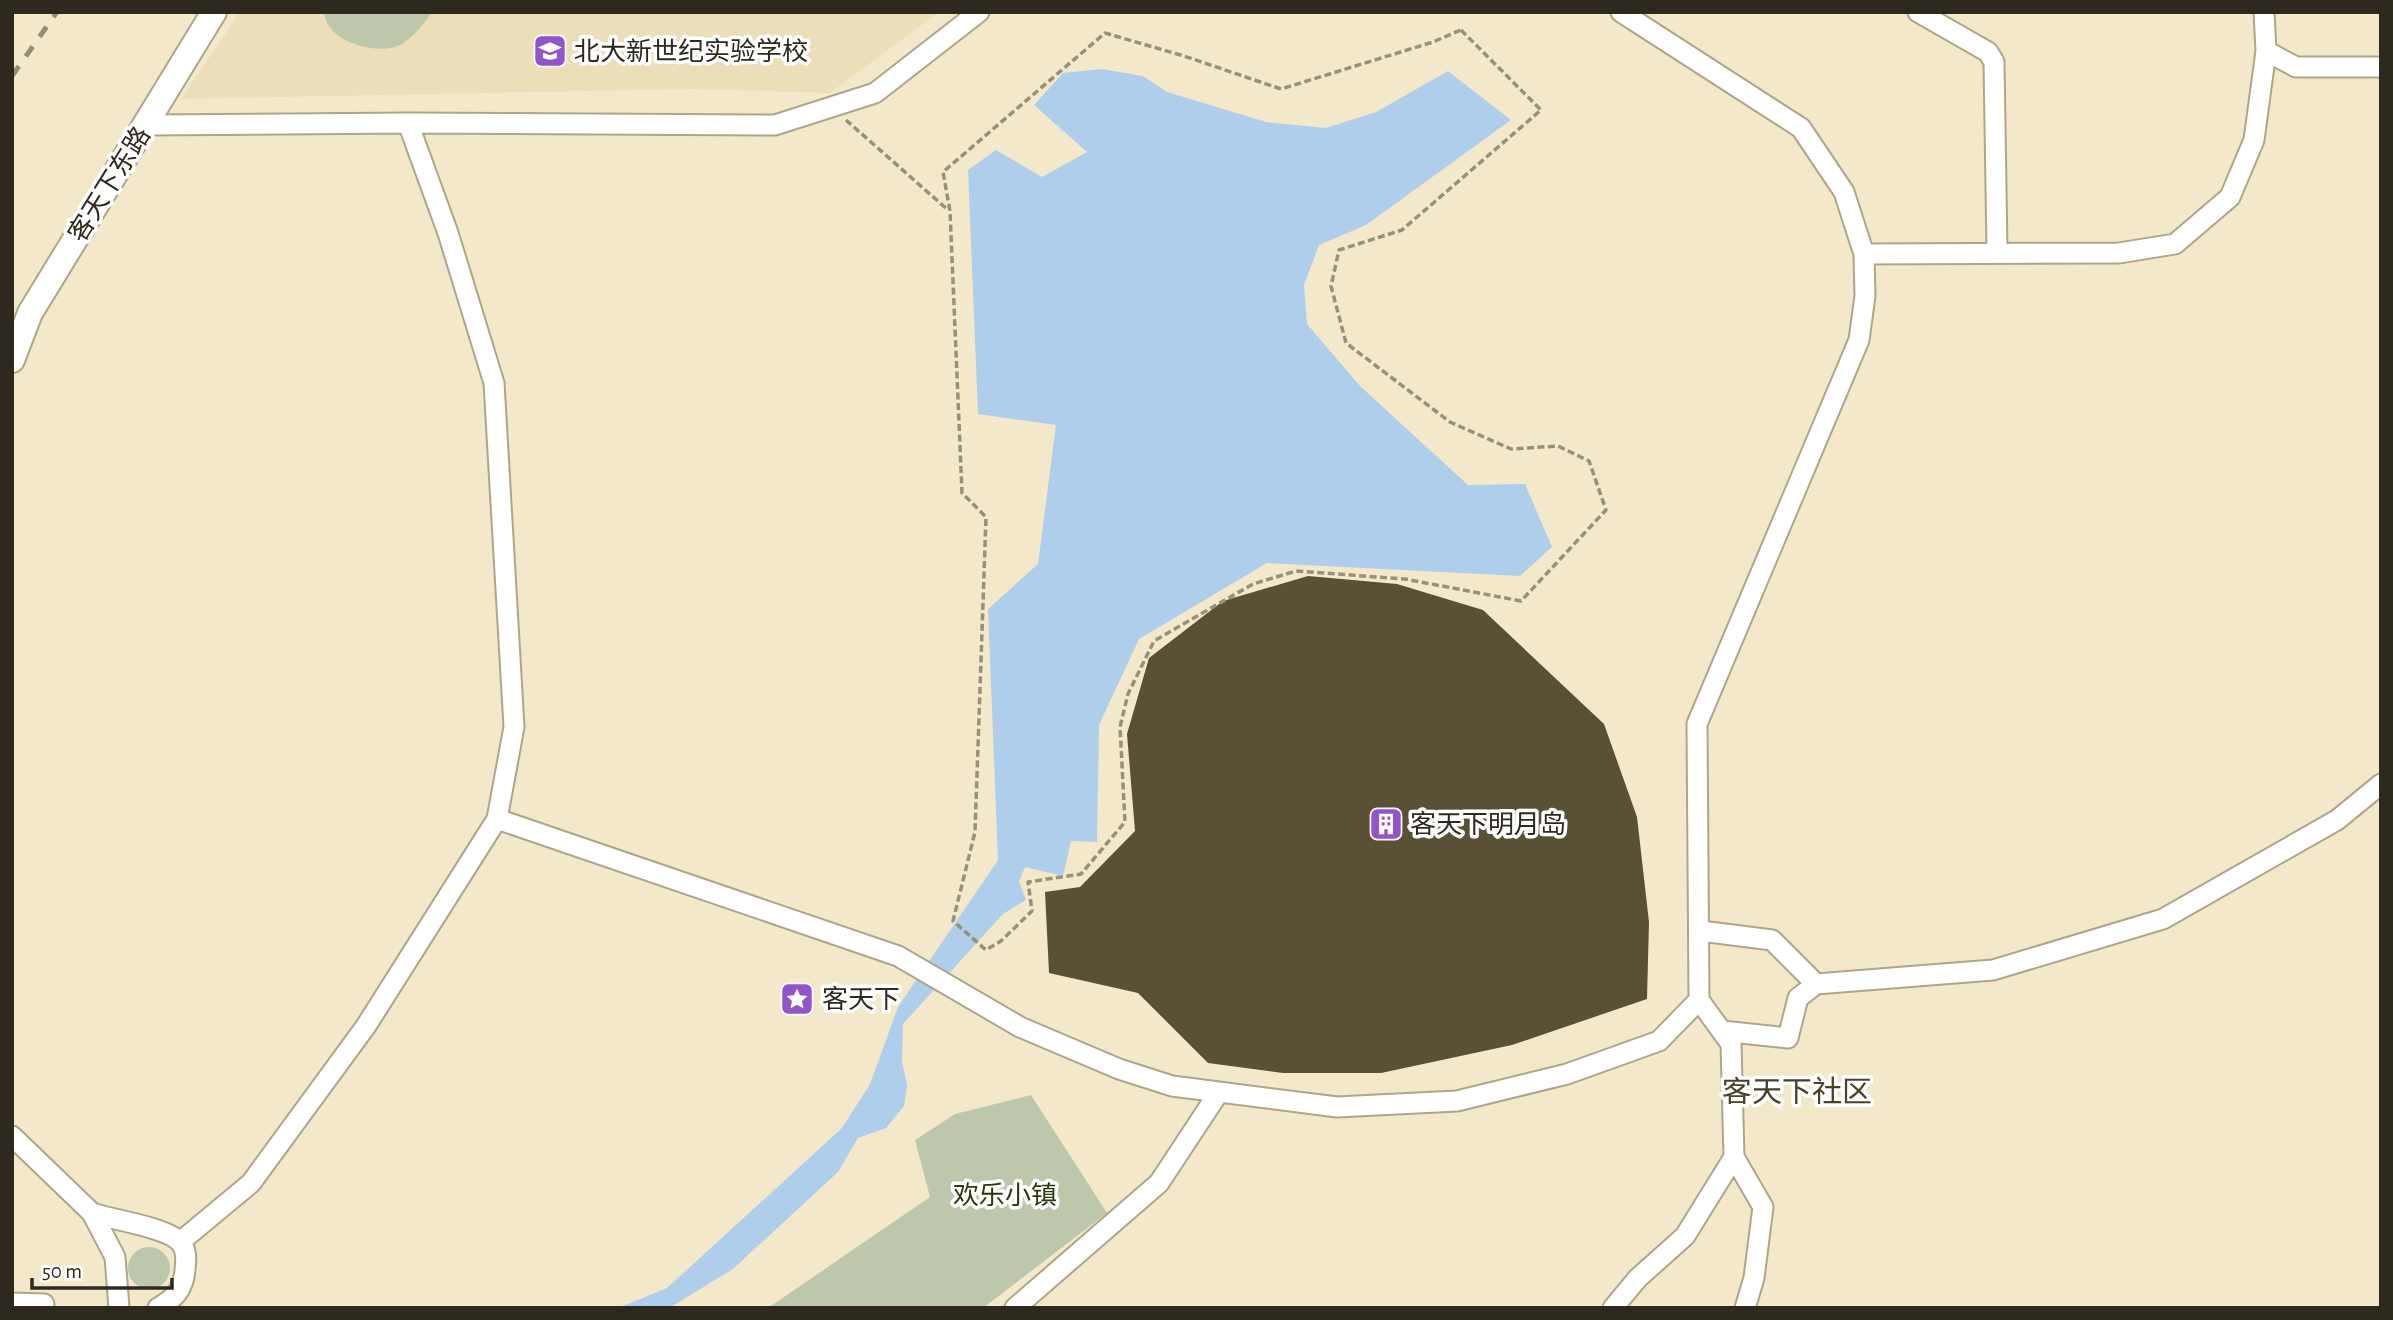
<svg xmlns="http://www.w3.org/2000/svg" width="2393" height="1320" font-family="'Alegreya Sans','Noto Sans SC',sans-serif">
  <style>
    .built { fill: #ebdeb8 }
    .green { fill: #bdc7ac }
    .water { fill: #afceec }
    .building { fill: #595036 }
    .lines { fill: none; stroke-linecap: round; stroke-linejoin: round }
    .minor-casing { stroke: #afa588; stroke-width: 23 }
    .tertiary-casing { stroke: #afa588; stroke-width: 28 }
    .path { stroke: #97907a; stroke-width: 3.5; stroke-dasharray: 7 3.5; stroke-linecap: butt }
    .minor { stroke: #fff; stroke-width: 19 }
    .tertiary { stroke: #fff; stroke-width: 24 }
    .rail { stroke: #958d78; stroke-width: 5; stroke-dasharray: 12 12; stroke-linecap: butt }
    .labels { text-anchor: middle; stroke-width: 7; stroke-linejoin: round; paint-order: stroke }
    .poi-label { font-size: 26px; fill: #2d291e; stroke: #fff; text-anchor: start }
    .street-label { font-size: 26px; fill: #2d291e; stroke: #fff }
    .park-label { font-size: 26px; fill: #2c390d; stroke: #fff }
    .quarter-label { font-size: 30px; fill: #4a4127; stroke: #fff }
  </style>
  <rect width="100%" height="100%" fill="#f3e9ca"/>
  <!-- built -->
  <path class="built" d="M240,12H939L830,93L691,89L181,99Z"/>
  <!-- green -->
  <path class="green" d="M324,12H432C422,26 409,44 391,48C368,52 326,40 324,12Z
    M1031,1095L1107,1213L983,1308H768L930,1197L915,1140L955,1114Z
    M128 1268a21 21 0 1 1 42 0a21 21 0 1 1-42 0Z"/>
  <!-- water -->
  <path class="water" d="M1102,69L1143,76L1167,92L1266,122L1326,128L1376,112L1448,71L1511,120L1366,225L1319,245L1304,285L1307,324L1360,386L1468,485L1525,484L1552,547L1520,576L1267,563L1139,639L1099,725L1097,842L1071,841L1063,876L1025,867L1019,881L1026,900L1003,914L903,1024L902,1062L907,1085L904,1106L886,1128L858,1138L838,1172L733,1269L669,1308H618L667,1288L842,1128L870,1084L898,1007L998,860L988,609L1038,564L1056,425L978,414L968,170L996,150L1042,177L1087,152L1034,105L1063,73Z"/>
  <!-- building -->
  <path class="building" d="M1308,576L1397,584L1483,610L1604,724L1637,817L1649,922L1647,999L1512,1045L1381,1073H1283L1208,1063L1138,993L1049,973L1045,892L1080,887L1135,831L1127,734L1149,658L1223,601Z"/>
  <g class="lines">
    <defs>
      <path id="minor" d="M1918,12L1988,52L1994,62L1997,251
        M2266,51L2296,67H2381
        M145,125L408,123L775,125L875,93L979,12
        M1864,254L2119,253L2175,244L2230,197L2254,140L2266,51L2264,12
        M497,819L898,956L1020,1027L1119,1069L1172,1086L1337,1107L1457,1101L1567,1074L1659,1041L1699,1000
        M1701,931L1772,940L1816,984
        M1722,1031L1788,1038L1798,998L1816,984L1993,970L2163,919L2337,820L2381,784
        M12,1136L92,1213L115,1257L119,1308
        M1734,1157L1763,1207L1754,1278L1745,1308
        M92,1213C112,1220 168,1227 181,1243C187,1251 186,1260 185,1270C183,1290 175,1298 158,1308
        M180,1242L251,1183L366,1026L497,819L514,727L494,383L448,233L408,123
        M12,1303L44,1304
        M1015,1308L1159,1183L1219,1092
        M1613,1308L1638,1278L1685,1236L1734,1157L1731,1044L1699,1000L1697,724L1859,340L1865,296L1864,254L1844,192L1801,128L1621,12"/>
      <path id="tertiary" d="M12,360L30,313L214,12"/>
    </defs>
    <!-- minor casing -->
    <use href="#minor" class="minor-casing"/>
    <!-- tertiary casing -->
    <use href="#tertiary" class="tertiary-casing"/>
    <!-- path -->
    <path class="path" d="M1461,30L1541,110L1402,230L1339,250L1331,286L1346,343L1450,422L1511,449L1558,446L1589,461L1606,510L1521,601L1405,579L1296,571L1253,584L1154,641L1128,694L1120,727L1125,822L1081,874L1028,882L1032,911L1001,941L986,950L953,921L975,832L986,517L962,493L950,211L943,172L1105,33L1184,56L1281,89L1433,42Z
      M846,120L948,210
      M2380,1308L2381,1307"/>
    <!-- minor -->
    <use href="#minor" class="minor"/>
    <!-- tertiary -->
    <use href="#tertiary" class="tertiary"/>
    <!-- rail -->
    <path class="rail" d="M12,76L57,12"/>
  </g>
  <!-- icons -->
  <defs>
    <symbol id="school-square" viewBox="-11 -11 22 22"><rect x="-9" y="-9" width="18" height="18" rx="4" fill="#9353c9" stroke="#fff"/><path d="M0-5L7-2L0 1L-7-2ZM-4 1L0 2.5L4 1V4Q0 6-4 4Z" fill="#fff"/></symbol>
    <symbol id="building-square" viewBox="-11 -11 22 22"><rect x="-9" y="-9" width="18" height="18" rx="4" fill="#9353c9" stroke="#fff"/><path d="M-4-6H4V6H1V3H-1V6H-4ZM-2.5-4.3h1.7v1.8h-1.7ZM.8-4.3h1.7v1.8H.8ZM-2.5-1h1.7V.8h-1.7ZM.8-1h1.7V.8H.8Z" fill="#fff"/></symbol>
    <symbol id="sight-square" viewBox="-11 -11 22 22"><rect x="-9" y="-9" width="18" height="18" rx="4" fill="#9353c9" stroke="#fff"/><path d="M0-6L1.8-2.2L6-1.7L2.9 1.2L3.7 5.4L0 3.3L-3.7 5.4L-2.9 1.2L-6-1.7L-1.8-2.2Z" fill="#fff"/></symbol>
  </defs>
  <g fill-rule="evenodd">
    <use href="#school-square" x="531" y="32" width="38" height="38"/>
    <use href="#building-square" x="1367" y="805" width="38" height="38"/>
    <use href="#sight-square" x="778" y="980" width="38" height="38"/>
  </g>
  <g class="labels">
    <!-- poi labels -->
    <g class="poi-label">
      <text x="574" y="60">北大新世纪实验学校</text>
      <text x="1410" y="833">客天下明月岛</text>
      <text x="822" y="1008">客天下</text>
    </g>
    <!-- street labels -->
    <g class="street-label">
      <text transform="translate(109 184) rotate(-58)" y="9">客天下东路</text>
    </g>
    <!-- park labels -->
    <g class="park-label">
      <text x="1005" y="1204">欢乐小镇</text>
    </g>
    <!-- quarter labels -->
    <g class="quarter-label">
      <text x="1797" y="1102">客天下社区</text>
    </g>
  </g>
  <!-- border -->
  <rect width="2393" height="1320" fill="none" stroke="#2d291e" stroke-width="28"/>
  <!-- scale -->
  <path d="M32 1278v10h140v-10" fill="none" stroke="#2d291e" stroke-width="3.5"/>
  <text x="42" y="1278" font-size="21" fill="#2d291e" stroke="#ffffff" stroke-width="5" paint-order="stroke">50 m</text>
</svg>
